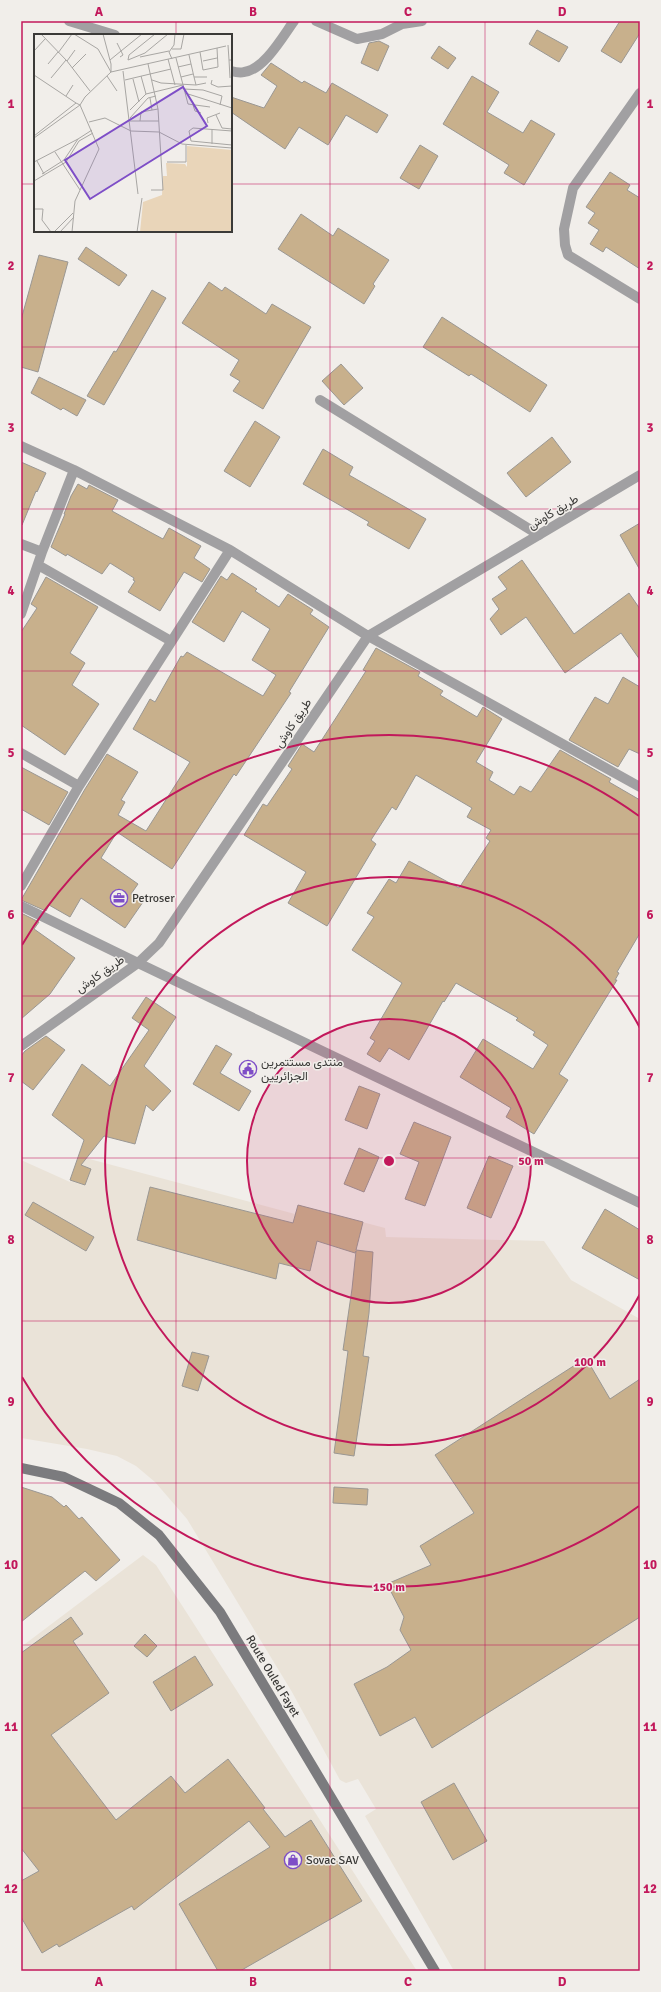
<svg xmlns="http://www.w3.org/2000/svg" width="661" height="1992" font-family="Signika,Vazirmatn,sans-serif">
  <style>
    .built { fill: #eae3d8 }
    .building { fill: #c8b08c; stroke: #9a9793 }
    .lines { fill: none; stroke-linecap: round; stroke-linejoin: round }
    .service { stroke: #a1a0a2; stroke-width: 10 }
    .minor { stroke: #a1a0a2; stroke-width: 10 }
    .tertiary { stroke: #a1a0a2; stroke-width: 10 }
    .secondary { stroke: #7b7b7e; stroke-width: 10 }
    .grid { fill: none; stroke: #c2185b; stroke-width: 1; stroke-opacity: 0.55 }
    .ring { fill: none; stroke: #c2185b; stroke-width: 2 }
    .labels { text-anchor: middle; stroke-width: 3; stroke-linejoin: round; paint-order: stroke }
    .street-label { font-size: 12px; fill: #3b3a38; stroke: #f1eeea }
    .poi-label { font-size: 12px; fill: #3b3a38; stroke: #f1eeea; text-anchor: start }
    .inset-road { fill: none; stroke: #a8a6a3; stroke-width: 1 }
    .view { fill: #7e4ec7; fill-opacity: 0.15; stroke: #7e4ec7; stroke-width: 2 }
    .inset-edge { fill: none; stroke: #3b3a38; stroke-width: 2 }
    .centre { fill: #c2185b; stroke: #f1eeea; stroke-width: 2 }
    .ring-label { font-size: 12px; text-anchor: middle; font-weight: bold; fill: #c2185b; stroke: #f1eeea; stroke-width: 3; stroke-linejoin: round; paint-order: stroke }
    .neatline { fill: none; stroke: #c2185b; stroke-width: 1.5 }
    .grid-label { font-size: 13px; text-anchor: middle; font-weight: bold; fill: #c2185b }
  </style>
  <rect width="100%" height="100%" fill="#f1eeea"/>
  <!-- built -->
  <path class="built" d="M82,1157L295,1214L298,1205L385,1228L386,1237L544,1241L571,1280L640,1319V1971H454L365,1816L376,1809L358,1779L346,1783L340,1780L292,1692L187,1519L155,1482L136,1466L117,1456L87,1449L21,1438V1160L70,1182Z
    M143,1555L156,1565L417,1971H21V1647Z"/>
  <!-- building -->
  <path class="building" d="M620,21H640V33L621,63L601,51Z
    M537,30L568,47L559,62L529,44Z
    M379,41L389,46L378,71L361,63L369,43Z
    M439,46L456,58L448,69L431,58Z
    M271,63L302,83L304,81L326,93L332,83L388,115L377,133L346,115L328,145L299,127L285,149L231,112V97L264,108L277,86L261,75Z
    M472,76L499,92L487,112L523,133L531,120L555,134L524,185L504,173L509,165L443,124Z
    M420,145L438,156L419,189L400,178Z
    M610,172L630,185L627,190L640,198V269L606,247L603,252L590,244L599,230L588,223L595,213L586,207Z
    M301,214L333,236L338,228L389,260L373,284L375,286L364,304L278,249Z
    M86,247L127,275L119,286L78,259Z
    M39,255L68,262L38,372L21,367V320Z
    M209,282L222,291L225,287L266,314L272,304L311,327L263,409L233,391L240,381L230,375L239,360L182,323Z
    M152,290L166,298L104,405L87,396L114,351L116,352Z
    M442,317L547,385L530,412L471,374L469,376L423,347Z
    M341,364L363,388L344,405L322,381Z
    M39,377L86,400L77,416L63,408L61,410L31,393Z
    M255,421L280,437L250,487L224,471Z
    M552,437L571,462L526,497L507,473Z
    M323,449L353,467L349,475L426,519L409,549L367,525L369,522L303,484Z
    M21,462L46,473L37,492L36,491L22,525Z
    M78,484L87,489L89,485L118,500L112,511L150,532L163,539L169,528L201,546L194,558L210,569L202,582L184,572L160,611L128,592L135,581L133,580L134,578L110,563L102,574L67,554L66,556L51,547L65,514H64L71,496Z
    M640,523V570L620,535Z
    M522,560L574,634L629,593L640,609V660L621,633L565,673L526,617L501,635L490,619L499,609L492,599L507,589L498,577Z
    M232,573L257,589L255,591L279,607L288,594L313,610L310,614L329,627L289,692L291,693L236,776L234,774L172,869L117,832L101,858L138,884L131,894L143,902L125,928L81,898L70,917L49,905L46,911L21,900L85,789L107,754L138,772L121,800L125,802L118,815L146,831L190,762L133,729L150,699L155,702L181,656L183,657L187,652L263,696L276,675L252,660L270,629L242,611L224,642L192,622L221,576L227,580Z
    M46,577L98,607L70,653L85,663L72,685L99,704L65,755L21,725V632L37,608L31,604Z
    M376,648L420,672L418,676L443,691L440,695L477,717L483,707L502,719L476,762L493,772L489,780L514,795L520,786L531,792L560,750L611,779L609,782L640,800V933L617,972L619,973L615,980H617L559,1074L568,1080L534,1134L506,1117L511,1108L460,1077L483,1039L533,1069L548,1045L533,1035L535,1032L516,1020L518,1018L456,983L444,1002L443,1001L409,1060L389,1048L380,1062L367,1054L375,1041L370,1038L402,983L352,950L374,917L367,913L389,879L396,883L409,861L459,888L490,841L486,838L491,830L467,817L472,808L416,775L396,810L392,807L371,840L376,844L327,926L288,903L306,872L244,835L263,804L267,806L292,769L288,766L302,744L314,752L366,671L363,670Z
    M623,677L640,687V754L629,749L618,767L569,740L595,697L608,704Z
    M21,767L68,792L49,825L21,809Z
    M21,913L39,922L34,929L75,958L50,994L21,1019Z
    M146,997L176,1017L144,1066L171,1091L153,1111L146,1105L135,1144L104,1136L81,1165L91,1169L85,1185L70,1180L84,1140L52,1115L82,1064L110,1086L149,1030L132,1018Z
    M46,1036L65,1050L33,1090L21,1081V1056L25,1051Z
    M216,1045L232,1054L220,1073L251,1091L239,1111L193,1084Z
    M359,1086L380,1094L367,1129L345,1120Z
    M414,1122L451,1137L425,1206L405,1199L419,1162L400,1154Z
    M359,1148L379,1157L364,1192L344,1184Z
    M489,1156L513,1166L491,1218L467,1208Z
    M150,1187L293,1223L298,1205L363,1222L356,1250L373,1252L369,1313L363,1356L369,1357L354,1456L334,1453L348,1351L343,1350L352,1289L356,1251L355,1253L317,1241L310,1271L279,1263L276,1279L137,1240Z
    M33,1202L94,1237L86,1251L25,1215Z
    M605,1209L640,1230V1280L582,1248Z
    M192,1352L209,1356L198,1391L182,1386Z
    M586,1358L610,1399L640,1379V1617L432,1748L415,1717L380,1736L354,1684L387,1667L411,1650L400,1630L404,1617L387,1584L431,1565L420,1546L474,1513L435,1455Z
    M21,1487L52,1497L64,1507L66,1505L79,1519L82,1517L120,1560L96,1581L85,1571L21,1622Z
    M334,1487L368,1489L367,1505L333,1503Z
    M71,1617L83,1634L73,1641L109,1693L51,1735L116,1820L171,1776L185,1793L228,1759L265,1808L263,1809L285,1837L311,1820L362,1901L240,1971H218L179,1904L270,1847L249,1821L134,1910L132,1906L59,1947L57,1944L42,1953L21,1917V1881L39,1871L21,1848V1653Z
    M145,1634L157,1646L147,1657L134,1646Z
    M195,1656L213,1685L171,1711L153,1682Z
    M454,1783L487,1841L453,1860L421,1802Z"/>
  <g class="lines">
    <!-- service -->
    <path class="service" d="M320,400L539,535"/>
    <!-- minor -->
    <path class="minor" d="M69,21L115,35
      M316,21L357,39L382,34L402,24L422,21
      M231,71C235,72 240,73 244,72C264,70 283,36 294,21
      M640,93L573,188L564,229L565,245L568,255L640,299
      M21,446L74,470L230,550L368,636L640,787
      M21,544L42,552
      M38,565L171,641
      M21,614L42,552L74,470
      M21,753L79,786
      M21,886L79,786L230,550
      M21,906L138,963"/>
    <!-- tertiary -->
    <path class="tertiary" d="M138,963L640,1203
      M21,1046L138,963L159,943L368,636L640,475"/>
    <!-- secondary -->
    <path class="secondary" d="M21,1468L64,1477L119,1503L159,1535L220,1612L435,1971"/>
  </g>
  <!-- grid -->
  <path class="grid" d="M176,21V35M330,21V1971M485,21V1971M21,184H35M231,184H640M176,231V1971M21,347H640M21,509H640M21,671H640M21,834H640M21,996H640M21,1158H640M21,1321H640M21,1483H640M21,1645H640M21,1808H640"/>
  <!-- distance rings -->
  <circle cx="389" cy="1161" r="142" fill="#c2185b" fill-opacity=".12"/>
  <g class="ring">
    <circle cx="389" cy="1161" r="142"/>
    <path d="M640 1294A284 284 0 1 1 640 1028"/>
    <path d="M639 1506A426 426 0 0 1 22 1377M22 945A426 426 0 0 1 639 816"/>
  </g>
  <!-- icons -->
  <defs>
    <symbol id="office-ring" viewBox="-11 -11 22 22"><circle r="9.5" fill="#f1eeea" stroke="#7e4ec7" stroke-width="1.5"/><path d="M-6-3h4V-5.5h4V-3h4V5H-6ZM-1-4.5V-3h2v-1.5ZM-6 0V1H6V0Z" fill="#7e4ec7"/></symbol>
    <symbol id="civic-ring" viewBox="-11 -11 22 22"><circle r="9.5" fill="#f1eeea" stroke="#7e4ec7" stroke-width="1.5"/><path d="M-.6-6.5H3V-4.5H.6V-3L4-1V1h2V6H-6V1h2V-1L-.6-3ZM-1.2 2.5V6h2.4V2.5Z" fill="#7e4ec7"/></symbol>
    <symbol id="shop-ring" viewBox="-11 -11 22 22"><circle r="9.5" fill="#f1eeea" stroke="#7e4ec7" stroke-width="1.5"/><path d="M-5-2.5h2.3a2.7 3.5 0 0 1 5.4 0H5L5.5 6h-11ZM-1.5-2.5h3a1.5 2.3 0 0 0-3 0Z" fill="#7e4ec7"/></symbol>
  </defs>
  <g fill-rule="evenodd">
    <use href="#office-ring" x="109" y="888" width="20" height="20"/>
    <use href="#civic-ring" x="238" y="1059" width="20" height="20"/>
    <use href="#shop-ring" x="283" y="1850" width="20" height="20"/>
  </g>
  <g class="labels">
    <!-- street labels -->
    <g class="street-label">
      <text transform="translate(553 512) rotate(-31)" y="4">طريق كاوش</text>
      <text transform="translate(293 723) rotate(-56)" y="4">طريق كاوش</text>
      <text transform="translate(100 974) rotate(-35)" y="4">طريق كاوش</text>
      <text transform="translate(273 1676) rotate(59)" y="4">Route Ouled Fayet</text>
    </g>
    <!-- poi labels -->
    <g class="poi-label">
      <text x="132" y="902">Petroser</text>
      <text x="261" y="1066">منتدى مستتمرين<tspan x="261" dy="14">الجزائريين</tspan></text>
      <text x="306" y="1864">Sovac SAV</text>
    </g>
  </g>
  <!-- overview -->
  <g transform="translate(34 34)">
    <rect width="198" height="198" fill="#f1eeea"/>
    <path d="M153,112L198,116V198H106L109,168L128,161L129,142H133L132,129L151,130L153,133Z" fill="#e9d5b9"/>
    <path class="inset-road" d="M7,0L33,27L56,57M40,0L64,15L77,38M69,0L77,30V38M121,0L95,21L94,26L111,19L134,0M194,11L195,26H198M138,15H147L150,0M0,17L11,5M166,18L169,36L184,33L183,14M24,19L38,0M155,21L160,43H173M86,23L89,21L87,17L108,0M106,23L135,17M142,24L154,70L176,73M134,25L141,51M138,25L135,18L140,11L141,0M76,26L87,17L83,9M195,26L196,44M33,27L41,16M169,27L183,24M14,30L24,18M114,30L124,75L129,156H117M144,33L157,30M38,34L52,20M89,37L104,160M0,41L42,69M73,42L83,57M107,42L112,60M147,43L159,40M160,43L162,51L172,49M17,44L32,26M99,45L105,68M91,46L137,35M118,46L127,49L162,51M178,46L177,50L184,53L198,52M150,55L169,56L188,62L186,71M151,59L198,74M32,62L39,51M116,64L118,76M159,71L161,77L167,79M96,76L112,60L149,51M182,81L188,94L198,95M96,84L114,64L122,62M96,87H125M106,87L107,78L124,75M55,88L71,84L97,97L125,98L148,110L198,114M174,89L173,84L186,79M198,97L159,94L155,97L157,107L198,111M0,102L42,69L46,71L0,104M178,110V95M21,118L46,156M3,127L10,140M0,128L44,105M133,128H152V111M8,140L30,126L44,105L58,96M0,147L32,128L45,107L59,99M0,175H9L8,186L17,198M20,198L39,179M26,198L40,183M38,198L41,167L65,115L46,71L51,63L77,38L192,12M103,198L108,164"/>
    <path class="view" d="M149,53L173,92L56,165L31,126Z"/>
    <rect width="198" height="198" class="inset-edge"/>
  </g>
  <circle cx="389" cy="1161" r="6" class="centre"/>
  <g class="ring-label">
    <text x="531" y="1165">50 m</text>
    <text x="590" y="1366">100 m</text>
    <text x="389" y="1591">150 m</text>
  </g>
  <!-- border -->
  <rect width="661" height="1992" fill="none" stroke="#f1eeea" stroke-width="44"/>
  <rect x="22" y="22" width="617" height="1948" class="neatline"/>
  <g class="grid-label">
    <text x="99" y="16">A</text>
    <text x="253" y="16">B</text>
    <text x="408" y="16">C</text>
    <text x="562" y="16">D</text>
    <text x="11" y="108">1</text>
    <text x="650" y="108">1</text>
    <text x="11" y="270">2</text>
    <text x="650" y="270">2</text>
    <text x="11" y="432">3</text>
    <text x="650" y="432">3</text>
    <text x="11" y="595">4</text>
    <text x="650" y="595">4</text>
    <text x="11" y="757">5</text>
    <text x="650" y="757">5</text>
    <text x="11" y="919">6</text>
    <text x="650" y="919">6</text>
    <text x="11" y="1082">7</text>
    <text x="650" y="1082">7</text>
    <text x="11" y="1244">8</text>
    <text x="650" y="1244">8</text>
    <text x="11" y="1406">9</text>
    <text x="650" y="1406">9</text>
    <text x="11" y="1569">10</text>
    <text x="650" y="1569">10</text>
    <text x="11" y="1731">11</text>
    <text x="650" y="1731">11</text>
    <text x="11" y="1893">12</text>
    <text x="650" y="1893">12</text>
    <text x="99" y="1986">A</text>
    <text x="253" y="1986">B</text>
    <text x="408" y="1986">C</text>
    <text x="562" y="1986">D</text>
  </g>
</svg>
